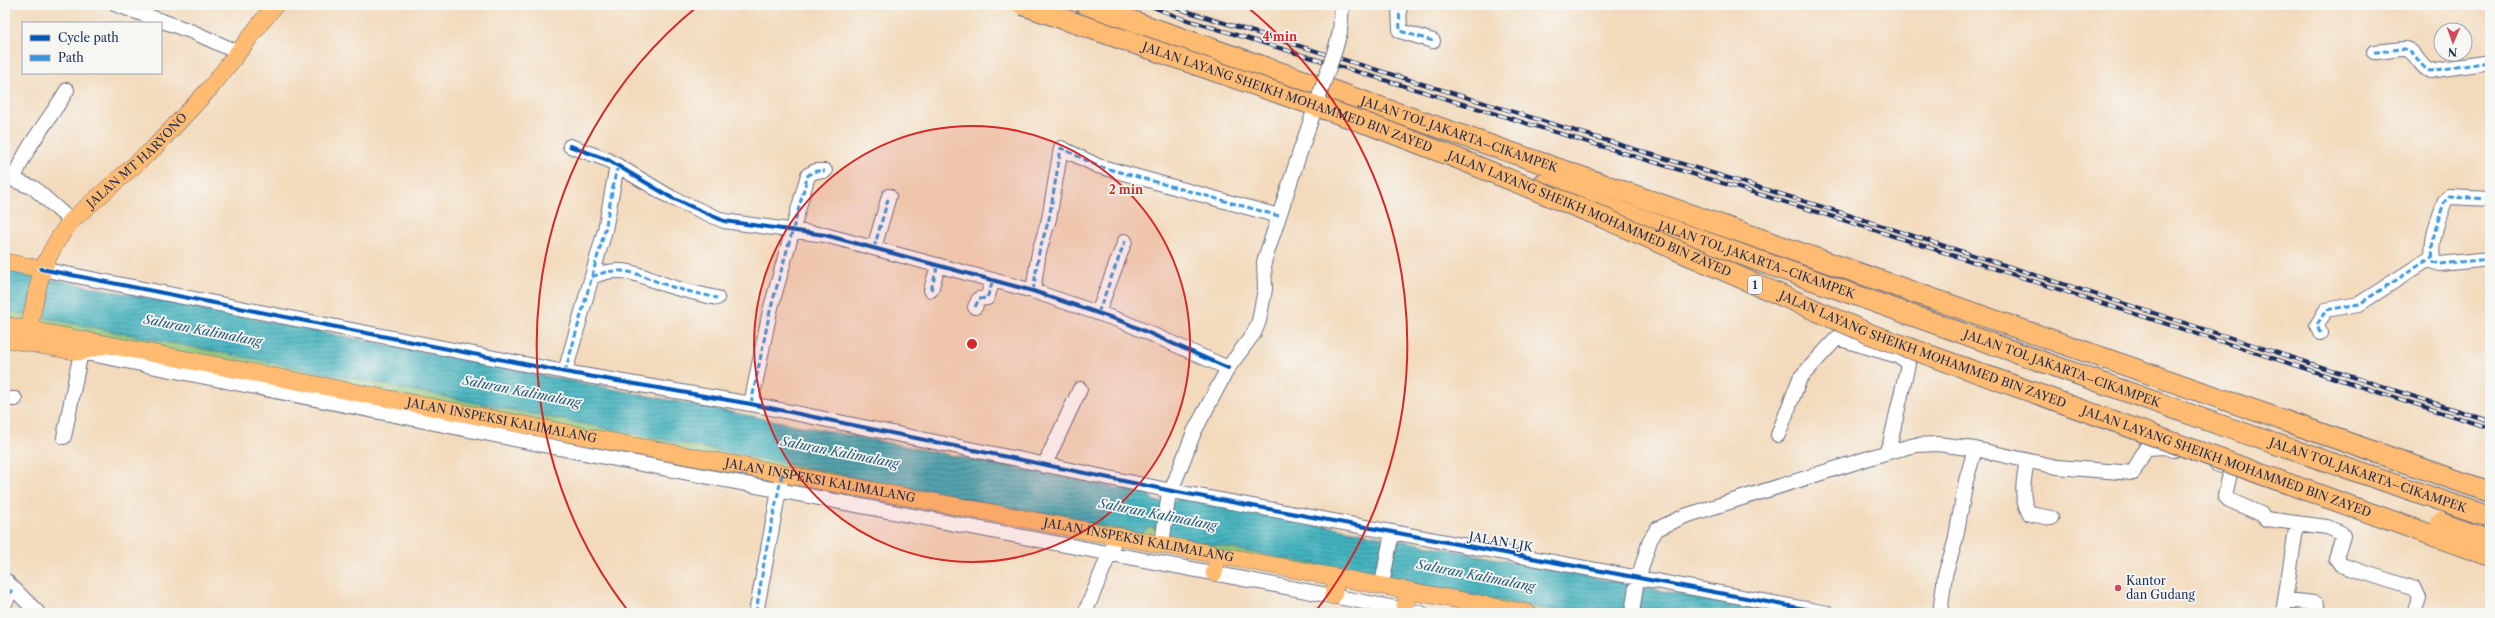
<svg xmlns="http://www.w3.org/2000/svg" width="2495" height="618" font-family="'Libre Caslon Text',serif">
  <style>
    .grass { fill: #91c577; stroke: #567a6a }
    .water { fill: url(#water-rules); stroke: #2e708e }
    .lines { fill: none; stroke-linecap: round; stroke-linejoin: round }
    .minor-casing { stroke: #676b7f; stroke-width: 16 }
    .major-casing { stroke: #676b7f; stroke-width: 18 }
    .highway-casing { stroke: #676b7f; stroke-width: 22 }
    .minor { stroke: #fff; stroke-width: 14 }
    .major { stroke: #ffbb71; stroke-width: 17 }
    .highway { stroke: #ffbb71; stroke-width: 20 }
    .rail-casing { stroke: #1b2f5e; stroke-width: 4 }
    .rail { stroke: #f6f6f2; stroke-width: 2.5; stroke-dasharray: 8; stroke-linecap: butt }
    .minor-bridge-casing { stroke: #676b7f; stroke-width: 16; stroke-linecap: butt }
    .highway-bridge-casing { stroke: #676b7f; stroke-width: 22; stroke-linecap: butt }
    .minor-bridge { stroke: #fff; stroke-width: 14 }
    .highway-bridge { stroke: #ffbb71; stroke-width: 20 }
    .quiet { stroke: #3a97de; stroke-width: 3; stroke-dasharray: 6 3; stroke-linecap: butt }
    .cycleway-casing { stroke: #f6f6f2; stroke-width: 6 }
    .cycleway { stroke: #0057b8; stroke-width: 4 }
    .ring { fill: none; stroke: #d62828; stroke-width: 2 }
    .poi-dot { fill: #d1495b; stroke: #f6f6f2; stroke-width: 1.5 }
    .labels { text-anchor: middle; stroke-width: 3.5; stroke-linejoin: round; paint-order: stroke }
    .shield { fill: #f6f6f2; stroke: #5d6b8a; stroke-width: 1 }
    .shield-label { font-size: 11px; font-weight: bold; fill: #1b2f5e }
    .street-label { font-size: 12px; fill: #1b2f5e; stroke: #f6f6f2 }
    .poi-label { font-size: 12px; fill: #1b2f5e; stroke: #f6f6f2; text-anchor: start }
    .water-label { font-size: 13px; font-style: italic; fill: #295d7f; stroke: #f6f6f2 }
    .centre { fill: #d62828; stroke: #f6f6f2; stroke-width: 2 }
    .ring-label { font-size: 12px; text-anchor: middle; font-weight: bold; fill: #d62828; stroke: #f6f6f2; stroke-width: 3.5; stroke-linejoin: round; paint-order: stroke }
  </style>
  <defs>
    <pattern id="water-rules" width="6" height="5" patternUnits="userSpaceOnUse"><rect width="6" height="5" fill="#42b2bd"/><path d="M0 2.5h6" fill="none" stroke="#36919d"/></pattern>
  </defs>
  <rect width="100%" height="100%" fill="#f6f6f2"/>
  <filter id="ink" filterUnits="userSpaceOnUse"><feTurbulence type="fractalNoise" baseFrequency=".025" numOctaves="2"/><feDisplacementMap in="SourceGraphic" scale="8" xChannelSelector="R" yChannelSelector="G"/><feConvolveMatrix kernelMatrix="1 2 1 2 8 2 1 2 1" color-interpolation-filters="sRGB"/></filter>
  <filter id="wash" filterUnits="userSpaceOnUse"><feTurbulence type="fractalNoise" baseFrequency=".012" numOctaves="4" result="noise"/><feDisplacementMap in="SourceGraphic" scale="16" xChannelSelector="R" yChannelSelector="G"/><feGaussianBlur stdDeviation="0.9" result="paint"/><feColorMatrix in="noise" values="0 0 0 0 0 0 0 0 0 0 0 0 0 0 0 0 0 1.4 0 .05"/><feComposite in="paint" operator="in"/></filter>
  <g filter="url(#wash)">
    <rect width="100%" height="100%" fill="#f3dabc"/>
    <!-- grass -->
    <path class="grass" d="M5,310L1139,533L1150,527L1163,530L1168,536L1566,613H1528L5,325Z"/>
    <!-- water -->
    <path class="water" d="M5,270L1149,494L1154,501L1171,503L1178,497L1776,613H1566L1168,536L1163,530L1150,527L1139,533L5,310Z"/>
  </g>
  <g filter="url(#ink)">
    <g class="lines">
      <defs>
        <path id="minor" d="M117,5L193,32L237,52
          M1399,5L1400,31L1433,41
          M1335,50L1340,32L1342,5
          M2374,52C2384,52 2394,49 2404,49C2415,49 2419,67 2430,71L2490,62
          M570,146L608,160L672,198L724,221L825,235L1033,291L1124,322L1228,368
          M6,177L34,188L71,221
          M14,179C26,145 49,121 67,90
          M2490,199L2449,197L2445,201C2439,217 2428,245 2434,262L2440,264L2490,259
          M874,248L889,196
          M41,269L565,372L751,404L1172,491L1827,613
          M592,277C622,263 640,276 669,286C684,291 701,294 717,298
          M931,290L938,265
          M1033,291L1039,252L1049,219L1061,148L1098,166L1279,216
          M975,307L979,299L987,298L993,280
          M1098,313L1125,241
          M2320,333L2317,325L2326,310L2359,304L2432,257
          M565,372L605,230L616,171L619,168
          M5,399H15
          M751,404L770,311L808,175L816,171H825
          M64,437L81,352L584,453L1421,613
          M1885,453L1915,445L1938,444L1975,449L2057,467L2133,473L2146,448L2165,447L2174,450
          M2027,461C2024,479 2019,498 2030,514L2051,518
          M2216,464L2231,469L2225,496L2229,500L2261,514L2266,519L2327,527L2341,533L2343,536L2336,558L2341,565L2415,589L2419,598L2414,613
          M1044,466L1080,389
          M1162,545L1168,499L1194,432L1228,368L1254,333L1259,321L1265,289L1264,262L1301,149
          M5,580L38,613
          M1382,584L1392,532
          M2285,600L2314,603L2317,604V613
          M5,603L12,589
          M756,613L781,480
          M1085,613L1113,545
          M1632,613L1636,586L1650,540L1657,529L1685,516L1885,453L1890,444L1908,364L1901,357L1837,338L1800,378L1778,435
          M1940,613L1945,575L1955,542L1966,481L1975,449
          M2283,613L2297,523"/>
        <g id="major">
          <path d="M5,262L41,269"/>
          <path id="s1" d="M5,325L603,440L1528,613"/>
          <path id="s2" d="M29,330C38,282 41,260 71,221L154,148L212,86L275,5"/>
          <path d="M5,339L79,352L105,345"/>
          <path d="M1214,573L1218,556"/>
          <path d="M1333,596L1337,578"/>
          <path d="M1404,610L1409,591"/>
        </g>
        <g id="highway">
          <path id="s3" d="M1086,5L2490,492"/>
          <path id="s4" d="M1543,184L2223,426L2490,517"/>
        </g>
      </defs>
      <!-- minor casing -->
      <use href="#minor" class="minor-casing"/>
      <!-- major casing -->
      <use href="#major" class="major-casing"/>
      <!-- highway casing -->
      <use href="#highway" class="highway-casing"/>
      <!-- minor -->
      <use href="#minor" class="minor"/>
      <!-- major -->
      <use href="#major" class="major"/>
      <!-- highway -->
      <use href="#highway" class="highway"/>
      <defs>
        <path id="rail" d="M1147,5L1181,18L1837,218L2490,428
          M1166,5L1839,212L2490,421"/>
      </defs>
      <!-- rail casing -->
      <use href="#rail" class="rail-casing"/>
      <!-- rail -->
      <use href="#rail" class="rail"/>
      <defs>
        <path id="minor-bridge" d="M1301,149L1335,50"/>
        <g id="highway-bridge">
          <path id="s5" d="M1023,5L1368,124L1454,157L1592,213L1870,334L2490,556"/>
          <path d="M2441,523L2490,541"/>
        </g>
      </defs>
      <!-- minor-bridge casing -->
      <use href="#minor-bridge" class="minor-bridge-casing"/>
      <!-- highway-bridge casing -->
      <use href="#highway-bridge" class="highway-bridge-casing"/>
      <!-- minor-bridge -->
      <use href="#minor-bridge" class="minor-bridge"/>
      <!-- highway-bridge -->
      <use href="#highway-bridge" class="highway-bridge"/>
      <!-- quiet -->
      <path class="quiet" d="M1399,5L1400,31L1433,41
        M2374,52C2384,52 2394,49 2404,49C2415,49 2419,67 2430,71L2490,62
        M2490,199L2449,197L2445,201C2439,217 2428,245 2434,262L2440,264L2490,259
        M874,248L889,196
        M592,277C622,263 640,276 669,286C684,291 701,294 717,298
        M931,290L938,265
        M1033,291L1039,252L1049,219L1061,148L1098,166L1279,216
        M975,307L979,299L987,298L993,280
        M1098,313L1125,241
        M2320,333L2317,325L2326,310L2359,304L2432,257
        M565,372L605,230L616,171L619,168
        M751,404L770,311L808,175L816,171H825
        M5,585H8
        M5,603L12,589
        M756,613L765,556L782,474
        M1515,613L1516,611"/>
      <defs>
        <path id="cycleway" d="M570,146L608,160L672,198L724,221L825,235L1033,291L1124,322L1228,368
          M41,269L565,372L751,404L1172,491L1827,613"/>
      </defs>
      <!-- cycleway casing -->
      <use href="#cycleway" class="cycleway-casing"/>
      <!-- cycleway -->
      <use href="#cycleway" class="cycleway"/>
    </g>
  </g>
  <!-- distance rings -->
  <circle cx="972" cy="344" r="218" fill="#d62828" fill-opacity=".12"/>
  <g class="ring">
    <circle cx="972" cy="344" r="218"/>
    <path d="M629 612A435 435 0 0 1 698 6M1246 6A435 435 0 0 1 1315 612"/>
  </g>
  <!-- markers -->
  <circle class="poi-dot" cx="2118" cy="588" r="4"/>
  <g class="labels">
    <!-- shield labels -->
    <rect class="shield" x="1748" y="276" width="14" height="18" rx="3"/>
    <g class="shield-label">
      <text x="1755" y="289">1</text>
    </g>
    <!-- street labels -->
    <g class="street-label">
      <text dy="4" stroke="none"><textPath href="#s5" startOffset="280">JALAN LAYANG SHEIKH MOHAMMED BIN ZAYED</textPath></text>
      <text dy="4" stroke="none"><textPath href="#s3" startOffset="395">JALAN TOL JAKARTA–CIKAMPEK</textPath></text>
      <text dy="4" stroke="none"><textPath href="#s2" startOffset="208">JALAN MT HARYONO</textPath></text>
      <text dy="4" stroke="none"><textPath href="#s5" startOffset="604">JALAN LAYANG SHEIKH MOHAMMED BIN ZAYED</textPath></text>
      <text dy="4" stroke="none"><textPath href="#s4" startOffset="227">JALAN TOL JAKARTA–CIKAMPEK</textPath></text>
      <text dy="4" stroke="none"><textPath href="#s5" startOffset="964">JALAN LAYANG SHEIKH MOHAMMED BIN ZAYED</textPath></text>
      <text dy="4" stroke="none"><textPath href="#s4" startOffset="551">JALAN TOL JAKARTA–CIKAMPEK</textPath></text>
      <text dy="4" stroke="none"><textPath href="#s1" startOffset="506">JALAN INSPEKSI KALIMALANG</textPath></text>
      <text dy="4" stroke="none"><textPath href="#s5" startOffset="1288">JALAN LAYANG SHEIKH MOHAMMED BIN ZAYED</textPath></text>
      <text dy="4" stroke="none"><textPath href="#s4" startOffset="875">JALAN TOL JAKARTA–CIKAMPEK</textPath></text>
      <text dy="4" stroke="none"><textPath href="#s1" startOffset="830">JALAN INSPEKSI KALIMALANG</textPath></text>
      <text dy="4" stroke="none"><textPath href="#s1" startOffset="1154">JALAN INSPEKSI KALIMALANG</textPath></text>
      <text transform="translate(1501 542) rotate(10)" y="4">JALAN LJK</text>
    </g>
    <!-- poi labels -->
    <g class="poi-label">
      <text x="2126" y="585">Kantor<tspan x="2126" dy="14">dan Gudang</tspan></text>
    </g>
    <!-- water labels -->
    <g class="water-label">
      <text transform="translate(203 330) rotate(11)" y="5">Saluran Kalimalang</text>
      <text transform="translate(522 391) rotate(11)" y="5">Saluran Kalimalang</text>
      <text transform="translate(840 452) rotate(11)" y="5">Saluran Kalimalang</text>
      <text transform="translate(1158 514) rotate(11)" y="5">Saluran Kalimalang</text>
      <text transform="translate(1476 575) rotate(11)" y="5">Saluran Kalimalang</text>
    </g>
  </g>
  <circle cx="972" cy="344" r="6" class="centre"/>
  <g class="ring-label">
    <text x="1280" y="41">4 min</text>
    <text x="1126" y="194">2 min</text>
  </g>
  <!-- margin -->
  <rect width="2495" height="618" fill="none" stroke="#f6f6f2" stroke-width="20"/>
  <!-- legend -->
  <rect x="22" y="22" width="140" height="52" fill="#f6f6f2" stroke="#9ea6b7"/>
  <rect x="30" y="35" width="20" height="6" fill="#0057b8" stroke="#9ea6b7"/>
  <text x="58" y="42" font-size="12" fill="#1b2f5e">Cycle path</text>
  <rect x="30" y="55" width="20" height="6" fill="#3a97de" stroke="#9ea6b7"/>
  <text x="58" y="62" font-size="12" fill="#1b2f5e">Path</text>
  <!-- north arrow -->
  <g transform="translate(2453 42) rotate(182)"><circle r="19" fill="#f6f6f2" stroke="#9ea6b7"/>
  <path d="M0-3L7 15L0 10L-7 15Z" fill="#d1495b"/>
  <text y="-6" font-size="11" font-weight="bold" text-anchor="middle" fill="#1b2f5e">N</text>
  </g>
</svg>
